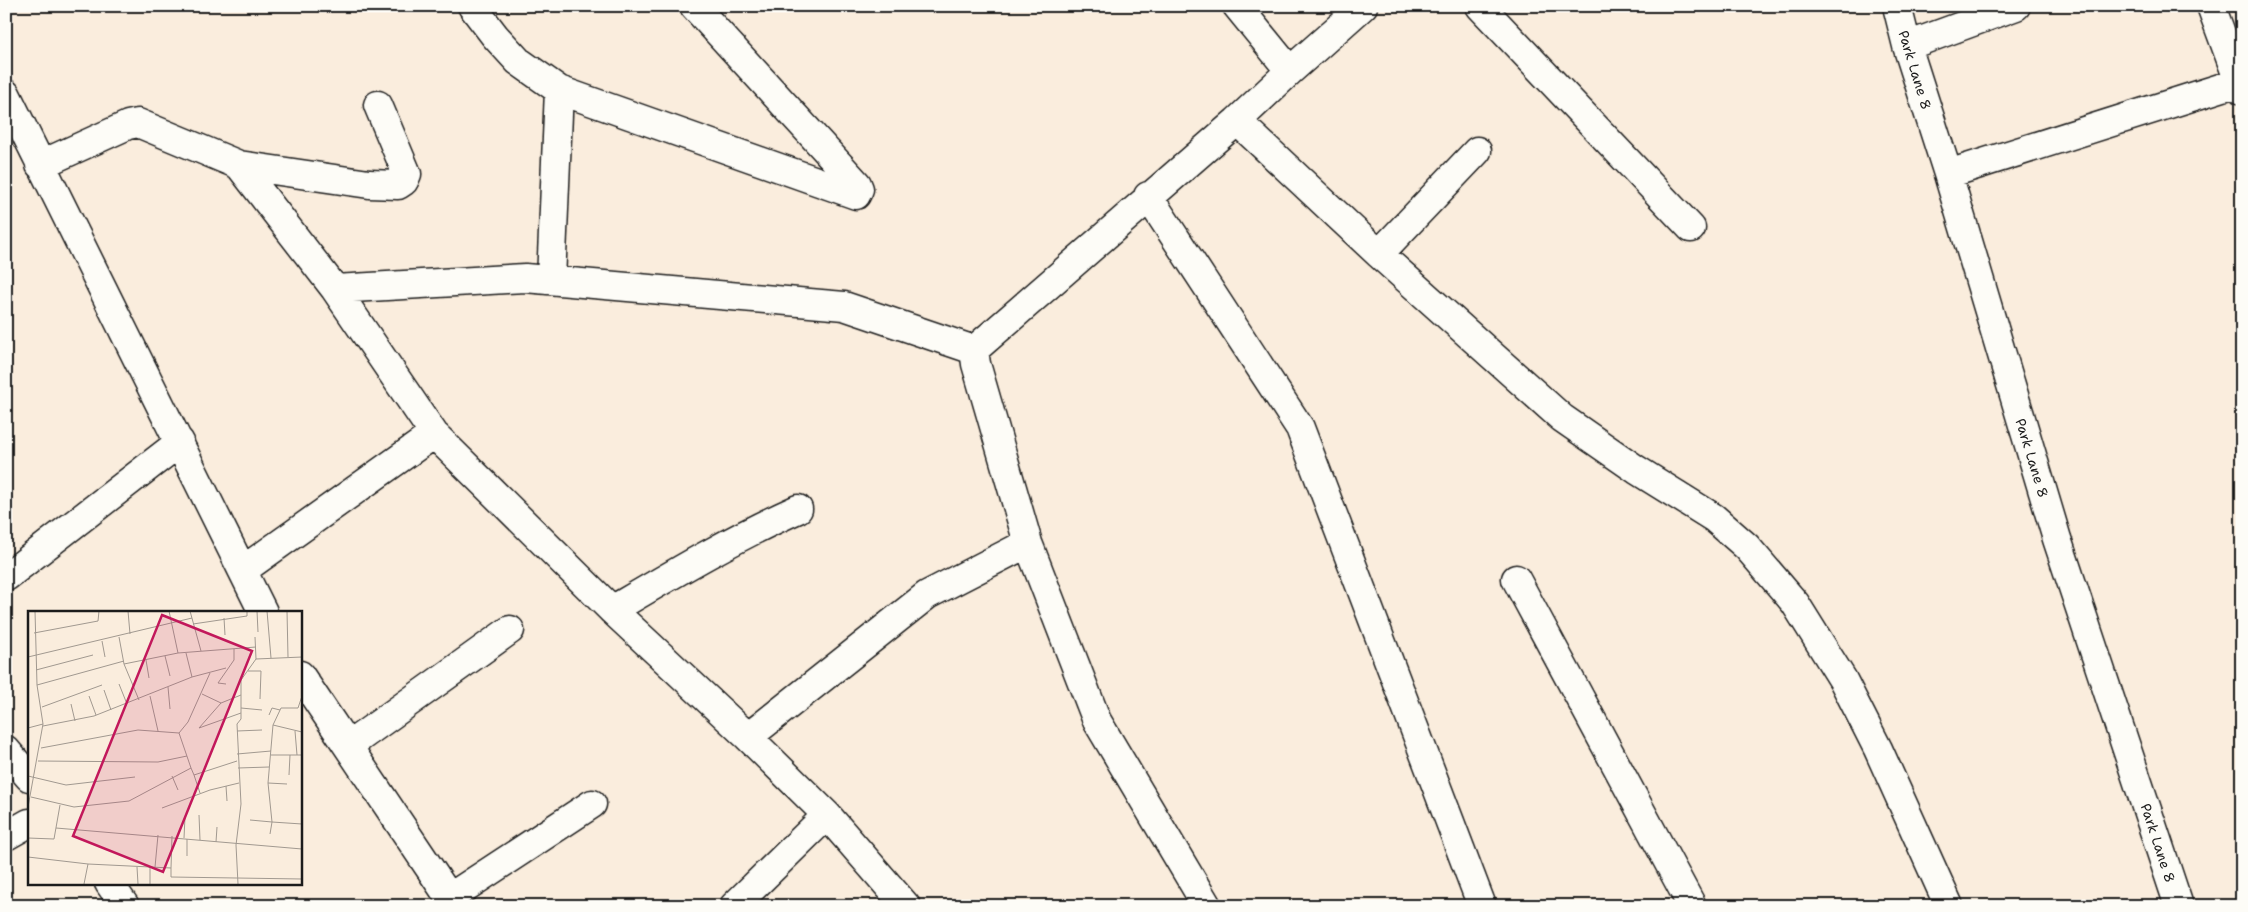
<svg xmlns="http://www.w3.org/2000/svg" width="2248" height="912" font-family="'Shantell Sans',sans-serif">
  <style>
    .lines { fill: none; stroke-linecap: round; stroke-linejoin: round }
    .street-casing { stroke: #1c1c1c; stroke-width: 31 }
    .street { stroke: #fdfcf7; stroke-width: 28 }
    .labels { text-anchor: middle; stroke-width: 4.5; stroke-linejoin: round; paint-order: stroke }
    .street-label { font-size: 14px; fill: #1c1c1c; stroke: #fdfcf7 }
    .inset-road { fill: none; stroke: #a19990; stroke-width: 1 }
    .view { fill: #c2185b; fill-opacity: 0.15; stroke: #c2185b; stroke-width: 2.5 }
    .inset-edge { fill: none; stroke: #1c1c1c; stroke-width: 2.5 }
  </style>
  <rect width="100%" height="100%" fill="#faeddd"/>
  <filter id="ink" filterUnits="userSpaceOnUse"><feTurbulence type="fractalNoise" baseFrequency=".02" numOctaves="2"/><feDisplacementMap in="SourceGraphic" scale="10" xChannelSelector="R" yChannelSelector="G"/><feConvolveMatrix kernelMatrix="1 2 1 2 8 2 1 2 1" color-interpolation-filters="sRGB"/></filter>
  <g filter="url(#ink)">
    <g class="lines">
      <defs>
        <path id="street" d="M472,6L495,36L518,61L559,90L856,195L859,189L857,184L694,6
          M1237,6L1290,71L1237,121
          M1480,6L1691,228
          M1897,6L1907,46L1948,174L2057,539L2179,906
          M2211,6L2242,90
          M1907,46L2016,6
          M1290,71L1363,6
          M6,94L263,612
          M40,165L128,125L138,123L239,165L369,184L398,185L404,181L407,174L378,105
          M239,165L335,289L434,434L612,610L748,737L827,815L906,906
          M1948,174L2239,82
          M1148,196L1300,428L1482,906
          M1379,254L1477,151
          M551,280L559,90
          M335,289L525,278L844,306L974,350
          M974,350L1237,121L1379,254L1562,418L1637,470L1714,518L1747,547L1795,603L1843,680L1878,749L1949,906
          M974,350L976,364L1028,543L1097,721L1207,906
          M243,570L434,434
          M6,577L180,442
          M1516,579L1692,906
          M612,610C673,574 733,538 798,509
          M300,675L455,906
          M748,737L927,595L1028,543
          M348,746L510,630
          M6,750L29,777
          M6,836L29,823
          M109,883L125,906
          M449,898L592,804
          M734,906L827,815"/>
      </defs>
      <!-- street casing -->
      <use href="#street" class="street-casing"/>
      <!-- street -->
      <use href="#street" class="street"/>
    </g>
  </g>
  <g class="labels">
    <!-- street labels -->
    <g class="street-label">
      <text transform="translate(1915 70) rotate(73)" y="5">Park Lane 8</text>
      <text transform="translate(2032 458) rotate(73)" y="5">Park Lane 8</text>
      <text transform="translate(2158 843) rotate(72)" y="5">Park Lane 8</text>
    </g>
  </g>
  <!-- overview -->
  <g transform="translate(28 611)">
    <rect width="274" height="274" fill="#faeddd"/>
    <path class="inset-road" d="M100,0L102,23M141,0L150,42M162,0L173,40M229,0L230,21M239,0L243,47M259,0L260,46M196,7L197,24M165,13L219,5V0M6,22L70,10L71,0M91,26L96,53L111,89M74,30L77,46M158,42L164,66M137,45L142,65M0,46L164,7M228,48L274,46M118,49L121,67M96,53L150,42L228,36M8,59L65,44M220,60H233L232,88M91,73L99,93M198,73L190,72L206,49V38M9,74L96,50M140,76L142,98M76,79L83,99M174,83L193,92M213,84L193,92L171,117L213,102M61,85L68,104M122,85L130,120M274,85L270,97H253L245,114L240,172L244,211L274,213M43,93L47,110M14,96L74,74M213,97L234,99M241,104L244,97L252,99M245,114L274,121M15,115L66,105L164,66L198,57M0,117L15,113M209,120L234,119M267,120L269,144M151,122L160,111L182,62M13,137L110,119L151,122M209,143L243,140M243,144H274M10,150L130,151L159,145M163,157L166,164L209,150M210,157L241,156M166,164L172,182M261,164L262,144M0,165L38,174L107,166M144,165L150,179M240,172L259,173M198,175L199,190M3,186L46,196L101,190L163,157L151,122M0,196L15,113L9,74L7,0M134,197L182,179L211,172M171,204L172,229M222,209L244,211L242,223M28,217L274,238M0,227L26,228L32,194M156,227L157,206M188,231L189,216M159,245V228M0,246L60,253L143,257V266L274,268M109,256L110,273M127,256L130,224M143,257L144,225M56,273L60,253M122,273V256M210,273L208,234L213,193L209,113L213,108V69L228,48L227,26"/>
    <path class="view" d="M134,4L224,40L135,261L45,225Z"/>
    <rect width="274" height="274" class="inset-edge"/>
  </g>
  <!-- margin -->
  <rect width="2248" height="912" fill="none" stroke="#fdfcf7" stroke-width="25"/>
  <rect x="12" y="12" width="2223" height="887" fill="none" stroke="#1c1c1c" stroke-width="2" filter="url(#ink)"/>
</svg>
